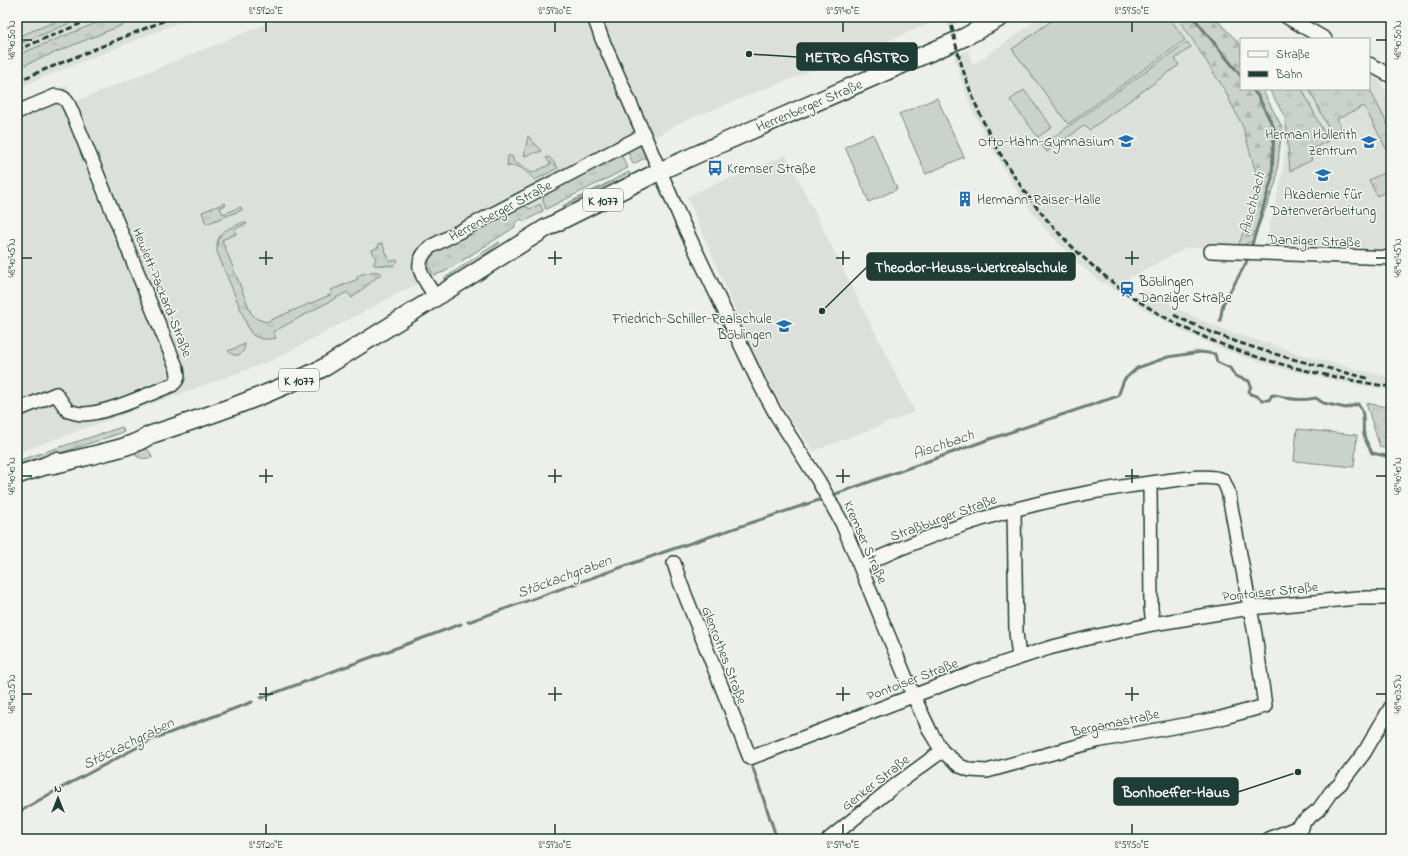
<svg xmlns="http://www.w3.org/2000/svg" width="1408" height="856" font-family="'Indie Flower',sans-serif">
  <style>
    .built { fill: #dce0db }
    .grass { fill: url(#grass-tufts); stroke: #758880 }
    .forest { fill: url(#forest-firs); stroke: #758880 }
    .park { fill: url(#park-crowns); stroke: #758880 }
    .pitch { fill: #cbd2cc; stroke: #758880 }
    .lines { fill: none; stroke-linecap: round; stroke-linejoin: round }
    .stream { stroke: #6c7e77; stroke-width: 3 }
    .minor-casing { stroke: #1f3d34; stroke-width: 16 }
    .major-casing { stroke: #1f3d34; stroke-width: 20 }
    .minor { stroke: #f6f6f2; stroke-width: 13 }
    .major { stroke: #f6f6f2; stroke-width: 17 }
    .rail { stroke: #1f3d34; stroke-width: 3; stroke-dasharray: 6 3; stroke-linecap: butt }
    .ticks { fill: none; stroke: #1f3d34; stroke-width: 1.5 }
    .labels { text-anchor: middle; stroke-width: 3; stroke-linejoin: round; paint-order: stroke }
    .shield { fill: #f6f6f2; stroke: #60746d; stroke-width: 1 }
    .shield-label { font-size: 13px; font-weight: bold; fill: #1f3d34 }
    .street-label { font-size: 14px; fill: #1f3d34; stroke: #f6f6f2 }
    .poi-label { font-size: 14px; fill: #1f3d34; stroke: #f6f6f2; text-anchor: end }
    .water-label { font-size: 15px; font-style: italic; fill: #3f5850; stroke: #f6f6f2 }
    .leader { fill: none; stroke: #1f3d34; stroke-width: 1.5 }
    .callout-dot { fill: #1f3d34; stroke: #f6f6f2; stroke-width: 1.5 }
    .callout { fill: #1f3d34; stroke: #1f3d34; stroke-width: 1.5 }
    .callout-label { font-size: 15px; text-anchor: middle; font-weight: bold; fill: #fff }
    .neatline { fill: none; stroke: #1f3d34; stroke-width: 1.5 }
    .ticks-label { font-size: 10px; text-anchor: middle; fill: #1f3d34 }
  </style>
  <defs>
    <pattern id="grass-tufts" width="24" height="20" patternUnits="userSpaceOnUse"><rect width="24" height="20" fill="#cbd2cc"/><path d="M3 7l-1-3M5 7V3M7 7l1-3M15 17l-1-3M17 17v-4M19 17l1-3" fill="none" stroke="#aeb5b0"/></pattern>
    <pattern id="forest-firs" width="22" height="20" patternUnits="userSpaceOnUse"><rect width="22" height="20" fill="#cbd2cc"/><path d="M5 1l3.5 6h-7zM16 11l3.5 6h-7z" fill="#aeb5b0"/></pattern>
    <pattern id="park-crowns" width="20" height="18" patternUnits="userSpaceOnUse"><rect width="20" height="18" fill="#cbd2cc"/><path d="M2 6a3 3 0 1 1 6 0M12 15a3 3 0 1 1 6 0" fill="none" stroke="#aeb5b0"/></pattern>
  </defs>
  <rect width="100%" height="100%" fill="#edefea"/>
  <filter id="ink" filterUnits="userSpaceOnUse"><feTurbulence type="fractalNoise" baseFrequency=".025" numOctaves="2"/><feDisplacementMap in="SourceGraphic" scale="8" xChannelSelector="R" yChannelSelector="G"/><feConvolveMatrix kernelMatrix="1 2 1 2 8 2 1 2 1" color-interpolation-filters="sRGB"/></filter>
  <g filter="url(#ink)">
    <!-- built -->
    <path class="built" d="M17,17H66L17,37Z
      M85,17H111L17,55V45Z
      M142,17H193L17,88V68Z
      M283,17H961L962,21L947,27L945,18L677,124L614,162L566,199L524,222L521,219L515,223V227L444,273L436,275L397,294L271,361L17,453V106L67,86L77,101Z
      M1041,17H1178L1224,89L1243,127L1258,180L1251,210L1238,247L1186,248L1127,279L1117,292L1106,284L1100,282L1071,257L1048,232L1021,198L986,138L972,109L962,82L954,57L968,50L973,65Z
      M1369,67H1373L1391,102V258L1263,254L1282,175L1285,147L1282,123L1298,95L1304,89H1369Z
      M786,155L915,412L814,451L790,419L756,360L687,196Z
      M1144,291L1149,292L1182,311L1207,323L1228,331L1307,356L1391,378V390L1356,385L1284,369L1244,357L1210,344L1186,333L1135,304Z"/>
    <!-- grass -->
    <path class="grass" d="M67,17H85L17,45V37Z
      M111,17H142L17,68V55Z
      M1369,88L1391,131V158L1364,106L1337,119L1344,134L1334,139L1309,89Z
      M1269,89H1302L1328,141L1308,151L1312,160L1290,171L1286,119Z
      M528,136L542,151L524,156Z
      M635,144L644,146L649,156L633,164L626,147Z
      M619,151L628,168L546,209L543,201L545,191Z
      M508,156H512L514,162L526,168L532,173L551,164L546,158L549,157L556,165L558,168L535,180C526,172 520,163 507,167Z
      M1391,169V189L1377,196L1369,180Z
      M629,172L631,176L619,182L610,183L563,207L562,206Z
      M225,203L226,205L220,208L223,214L241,207L242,210L206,224L202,212Z
      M521,204L530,209L540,204L543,211L524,222L521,219L515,223V227L444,272L434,275C427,267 428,259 433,250Z
      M245,222L247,224L234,229L236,234L222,240L251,313L257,319L266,322L330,295L332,293L331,290L358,279L357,276C364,273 372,271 380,272L381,274L352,298L347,292L273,332L276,338C266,340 257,340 250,332L217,252C215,231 229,228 245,222Z
      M499,242L500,243C488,252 457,279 443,279Z
      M382,243L390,262L396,260L398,261L393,266L374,265V262L376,260L372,250L379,247L378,244Z
      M245,344C245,355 235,359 228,351Z
      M122,427L124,432L17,467V461Z
      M147,449L150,452L152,458C146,458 138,460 135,454Z"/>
    <!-- forest -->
    <path class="forest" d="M1178,17H1214L1241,45V89H1262L1282,127L1276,182L1253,241L1238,247L1251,210L1258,180L1243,127L1224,89Z"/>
    <!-- park -->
    <path class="park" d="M1366,403L1391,408V450L1380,447Z"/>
    <!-- pitch -->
    <path class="pitch" d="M1057,17H1169L1185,40L1068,124L1012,49Z
      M1187,42L1191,47L1175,59L1179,65L1089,130L1085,125L1047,152L1042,145Z
      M1024,90L1052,127L1038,137L1010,100Z
      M937,98L964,157L926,174L899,114Z
      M873,134L897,189L869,202L845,147Z
      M1297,429L1357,435L1354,467L1294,461Z"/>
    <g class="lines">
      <!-- stream -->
      <path class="stream" d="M1193,17L1241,76
        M1251,248L1272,178L1274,128L1258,96L1252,89
        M1220,321L1223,304L1246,263L1249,255
        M830,496L990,439L1118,396L1124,380L1137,368L1168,357L1201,352L1215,354L1217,362L1230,368L1235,376L1249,381L1251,386L1249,391L1250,394L1257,396L1262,400H1269L1272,395C1277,395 1279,396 1284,397C1295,401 1305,400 1316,398L1323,403L1346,408L1358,404C1366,412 1362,426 1364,435C1365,441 1370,448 1372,453L1391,457
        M468,622L667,551L825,498
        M261,698L461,624
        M751,762L777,839
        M17,813L48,795L153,739L252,702"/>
      <defs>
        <path id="minor" d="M594,17L602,39L683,224L758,381L777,416L818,480L842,523L913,695L931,733L942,751L960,766L970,770L987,771L1096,741L1217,719L1265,706L1255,634L1228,491L1223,480C1209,474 1182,479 1166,481C1060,493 958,520 861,566
          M1287,17L1325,39
          M1369,64L1391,76
          M17,112L55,96C66,96 68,103 72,112L177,369C179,377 178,380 172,385C148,394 107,414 83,414C78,414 73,412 68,411L56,394L17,410
          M1211,251L1391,258
          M436,298C425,279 409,266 430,247L644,135
          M1150,483L1151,608L1153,624
          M1014,510L1016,632L1019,658
          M674,563L680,582L750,758L973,673L1049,648L1088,638L1153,624L1250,608L1357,598H1391
          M829,839L893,787L942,751
          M1269,839L1296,828L1319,809L1331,792L1340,784L1364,753L1391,707
          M1298,839L1303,824"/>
        <path id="major" d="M45,466C59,464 72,460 85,457C107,451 130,448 150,435C211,415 267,396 325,367L546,228L660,171L720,144L965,37L1001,17
          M17,475L45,466L56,461"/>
      </defs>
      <!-- minor casing -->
      <use href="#minor" class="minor-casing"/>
      <!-- major casing -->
      <use href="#major" class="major-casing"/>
      <!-- minor -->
      <use href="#minor" class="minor"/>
      <!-- major -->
      <use href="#major" class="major"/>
      <!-- rail -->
      <path class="rail" d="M950,17C974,153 1067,271 1191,331C1254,361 1322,376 1391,387
        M17,50L97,17
        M17,81L173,17
        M1174,315C1236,347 1300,361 1367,378"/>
    </g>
  </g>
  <!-- ticks -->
  <path class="ticks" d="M266,22V32M555,22V32M843,22V32M1132,22V32M22,40H32M1376,40H1386M266,251V265M555,251V265M843,251V265M1132,251V265M22,258H32M259,258H273M548,258H562M836,258H850M1125,258H1139M1376,258H1386M266,469V483M555,469V483M843,469V483M1132,469V483M22,476H32M259,476H273M548,476H562M836,476H850M1125,476H1139M1376,476H1386M266,687V701M555,687V701M843,687V701M1132,687V701M22,694H32M259,694H273M548,694H562M836,694H850M1125,694H1139M1376,694H1386M266,824V834M555,824V834M843,824V834M1132,824V834"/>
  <!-- icons -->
  <defs>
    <symbol id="school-bare" viewBox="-9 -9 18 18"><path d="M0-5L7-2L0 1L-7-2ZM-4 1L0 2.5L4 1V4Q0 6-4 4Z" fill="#1f6fb2" stroke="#f6f6f2" stroke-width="2.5" paint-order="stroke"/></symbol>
    <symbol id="university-bare" viewBox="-9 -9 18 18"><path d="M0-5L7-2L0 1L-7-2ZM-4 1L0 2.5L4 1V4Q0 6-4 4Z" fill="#1f6fb2" stroke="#f6f6f2" stroke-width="2.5" paint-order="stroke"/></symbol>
    <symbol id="bus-bare" viewBox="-9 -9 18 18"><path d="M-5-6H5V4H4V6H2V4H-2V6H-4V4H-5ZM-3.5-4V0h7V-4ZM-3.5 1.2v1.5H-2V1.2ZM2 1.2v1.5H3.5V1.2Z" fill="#1f6fb2" stroke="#f6f6f2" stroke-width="2.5" paint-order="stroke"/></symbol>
    <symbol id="building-bare" viewBox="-9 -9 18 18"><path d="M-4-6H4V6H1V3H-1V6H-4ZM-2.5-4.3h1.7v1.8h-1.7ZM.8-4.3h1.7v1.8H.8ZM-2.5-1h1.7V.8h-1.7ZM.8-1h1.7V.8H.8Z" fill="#1f6fb2" stroke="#f6f6f2" stroke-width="2.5" paint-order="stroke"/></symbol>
    <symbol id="station-bare" viewBox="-9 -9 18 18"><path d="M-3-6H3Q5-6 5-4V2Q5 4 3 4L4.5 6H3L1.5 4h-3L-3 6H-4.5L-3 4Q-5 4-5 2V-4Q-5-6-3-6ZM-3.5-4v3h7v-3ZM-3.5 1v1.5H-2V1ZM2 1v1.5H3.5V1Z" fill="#1f6fb2" stroke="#f6f6f2" stroke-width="2.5" paint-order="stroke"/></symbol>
  </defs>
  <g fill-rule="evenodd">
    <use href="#school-bare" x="1115" y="130" width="22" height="22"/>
    <use href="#university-bare" x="1358" y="131" width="22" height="22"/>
    <use href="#bus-bare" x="704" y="157" width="22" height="22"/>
    <use href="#school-bare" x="1312" y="164" width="22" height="22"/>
    <use href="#building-bare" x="954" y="188" width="22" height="22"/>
    <use href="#station-bare" x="1116" y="278" width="22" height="22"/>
    <use href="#school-bare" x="773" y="315" width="22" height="22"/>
  </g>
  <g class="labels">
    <!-- shield labels -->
    <g class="shield">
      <rect x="583" y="189" width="40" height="22" rx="3"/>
      <rect x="279" y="369" width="40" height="22" rx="3"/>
    </g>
    <g class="shield-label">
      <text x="603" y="205">K 1077</text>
      <text x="299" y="385">K 1077</text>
    </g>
    <!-- street labels -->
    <g class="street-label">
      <text transform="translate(809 105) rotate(-23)" y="5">Herrenberger Straße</text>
      <text transform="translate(500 210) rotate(-28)" y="5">Herrenberger Straße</text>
      <text transform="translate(1314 240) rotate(2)" y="5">Danziger Straße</text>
      <text transform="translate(163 292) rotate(68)" y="5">Hewlett-Packard-Straße</text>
      <text transform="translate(943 517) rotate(-20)" y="5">Straßburger Straße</text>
      <text transform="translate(866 542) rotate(66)" y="5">Kremser Straße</text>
      <text transform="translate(1270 591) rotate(-6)" y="5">Pontoiser Straße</text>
      <text transform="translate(725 655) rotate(69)" y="5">Glenrothes Straße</text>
      <text transform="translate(912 679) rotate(-21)" y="5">Pontoiser Straße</text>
      <text transform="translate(1115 722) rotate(-12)" y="5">Bergamastraße</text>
      <text transform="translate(875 782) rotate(-38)" y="5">Genker Straße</text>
    </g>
    <!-- poi labels -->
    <g class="poi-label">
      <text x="1357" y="139">Herman Hollerith<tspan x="1357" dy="16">Zentrum</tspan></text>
      <text x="1114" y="146">Otto-Hahn-Gymnasium</text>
      <text x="727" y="173" text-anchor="start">Kremser Straße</text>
      <text x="1323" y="199" text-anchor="middle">Akademie für<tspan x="1323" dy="16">Datenverarbeitung</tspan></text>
      <text x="977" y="204" text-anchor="start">Hermann-Raiser-Halle</text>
      <text x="1139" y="286" text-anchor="start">Böblingen<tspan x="1139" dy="16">Danziger Straße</tspan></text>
      <text x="772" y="323">Friedrich-Schiller-Realschule<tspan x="772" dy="16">Böblingen</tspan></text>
    </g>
    <!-- water labels -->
    <g class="water-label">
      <text transform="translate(1252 203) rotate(-76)" y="5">Aischbach</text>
      <text transform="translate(943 444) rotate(-19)" y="5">Aischbach</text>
      <text transform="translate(564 576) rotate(-20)" y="5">Stöckachgraben</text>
      <text transform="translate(128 743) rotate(-26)" y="5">Stöckachgraben</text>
    </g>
  </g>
  <!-- callouts -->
  <path class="leader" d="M749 54L797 57M822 311L867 267M1298 772L1238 792"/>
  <g class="callout-dot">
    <circle cx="749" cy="54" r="4"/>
    <circle cx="822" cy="311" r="4"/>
    <circle cx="1298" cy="772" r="4"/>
  </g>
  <g class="callout">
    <rect x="797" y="43" width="120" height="27" rx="4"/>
    <rect x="867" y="253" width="208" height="27" rx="4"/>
    <rect x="1114" y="778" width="124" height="27" rx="4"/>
  </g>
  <g class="callout-label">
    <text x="857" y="62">METRO GASTRO</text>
    <text x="971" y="272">Theodor-Heuss-Werkrealschule</text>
    <text x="1176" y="797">Bonhoeffer-Haus</text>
  </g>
  <!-- margin -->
  <rect width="1408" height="856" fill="none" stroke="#f6f6f2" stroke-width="44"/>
  <!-- legend -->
  <rect x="1240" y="38" width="130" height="52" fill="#f6f6f2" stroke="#a0aca6"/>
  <rect x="1248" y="51" width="20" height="6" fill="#f6f6f2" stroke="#a0aca6"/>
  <text x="1276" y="58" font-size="12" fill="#1f3d34">Straße</text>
  <rect x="1248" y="71" width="20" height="6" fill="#1f3d34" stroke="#a0aca6"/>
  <text x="1276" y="78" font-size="12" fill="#1f3d34">Bahn</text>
  <!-- north arrow -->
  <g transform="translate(58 798)" stroke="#f6f6f2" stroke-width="3" paint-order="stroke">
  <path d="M0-3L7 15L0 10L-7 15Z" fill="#1f3d34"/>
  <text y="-6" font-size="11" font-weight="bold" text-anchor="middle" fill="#1f3d34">N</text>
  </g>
  <rect x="22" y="22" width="1364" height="812" class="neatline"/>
  <g class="ticks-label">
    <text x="266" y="14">8°59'20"E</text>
    <text x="555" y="14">8°59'30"E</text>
    <text x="843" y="14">8°59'40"E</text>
    <text x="1132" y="14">8°59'50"E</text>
    <text transform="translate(11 40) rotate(-90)" y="4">48°40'50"N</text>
    <text transform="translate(1397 40) rotate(-90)" y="4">48°40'50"N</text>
    <text transform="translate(11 258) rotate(-90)" y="4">48°40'45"N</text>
    <text transform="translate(1397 258) rotate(-90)" y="4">48°40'45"N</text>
    <text transform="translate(11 476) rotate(-90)" y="4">48°40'40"N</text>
    <text transform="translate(1397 476) rotate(-90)" y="4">48°40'40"N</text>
    <text transform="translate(11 694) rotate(-90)" y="4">48°40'35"N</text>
    <text transform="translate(1397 694) rotate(-90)" y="4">48°40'35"N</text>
    <text x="266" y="848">8°59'20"E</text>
    <text x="555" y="848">8°59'30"E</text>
    <text x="843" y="848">8°59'40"E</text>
    <text x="1132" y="848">8°59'50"E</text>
  </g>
</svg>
